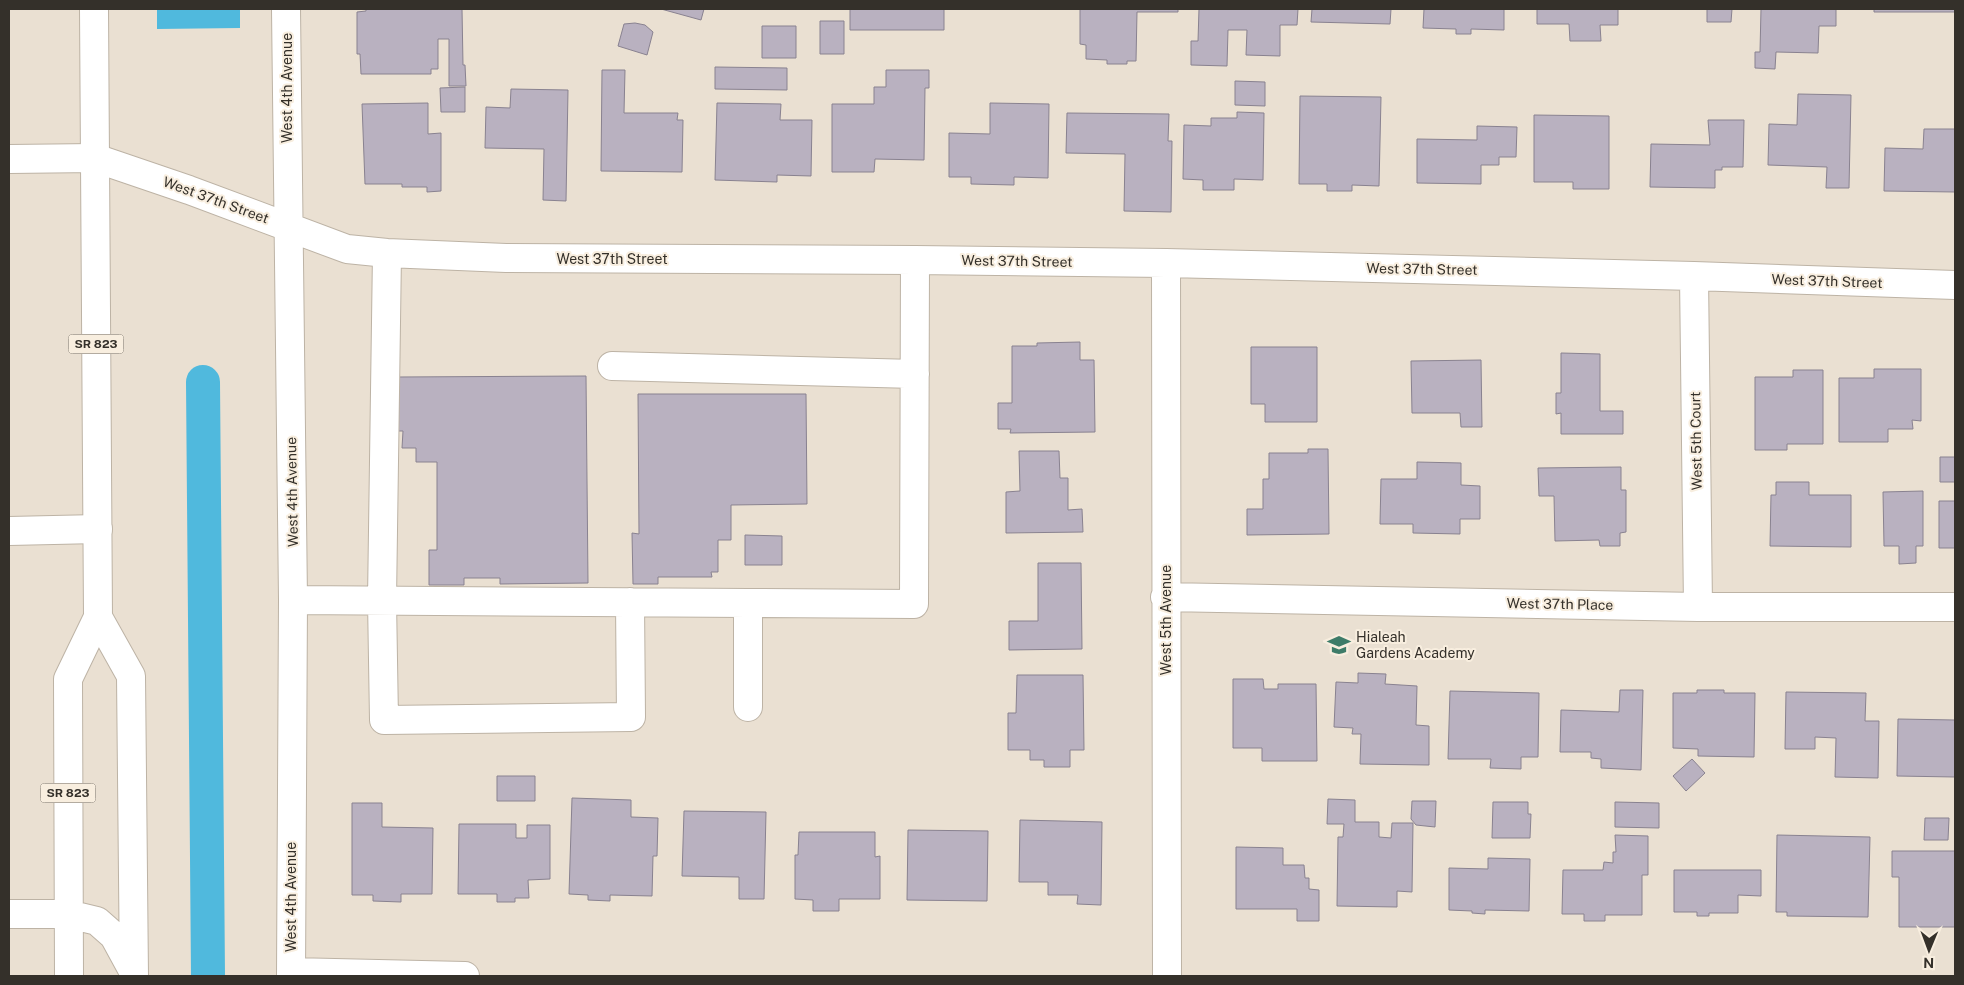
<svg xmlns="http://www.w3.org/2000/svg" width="1964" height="985" font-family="'Public Sans',sans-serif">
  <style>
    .water { fill: #50b9dd }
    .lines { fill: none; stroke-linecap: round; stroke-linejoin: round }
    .canal { stroke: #50b9dd; stroke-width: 34 }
    .building { fill: #b9b1c0; stroke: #898290 }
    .minor-casing { stroke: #bdb3a5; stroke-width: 30 }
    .major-casing { stroke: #bdb3a5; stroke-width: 30 }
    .minor { stroke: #fff; stroke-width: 28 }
    .major { stroke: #fff; stroke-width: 28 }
    .labels { text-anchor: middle; stroke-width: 4; stroke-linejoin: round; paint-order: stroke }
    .shield { fill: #f8eedf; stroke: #6f6960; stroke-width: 1 }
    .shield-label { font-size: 12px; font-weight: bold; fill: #34302a }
    .street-label { font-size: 14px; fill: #34302a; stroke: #f8eedf }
    .poi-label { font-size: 14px; fill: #34302a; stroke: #f8eedf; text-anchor: start }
  </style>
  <rect width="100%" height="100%" fill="#eae0d2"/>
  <!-- water -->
  <path class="water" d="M157,9H240V28L157,29Z"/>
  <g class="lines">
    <!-- canal -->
    <path class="canal" d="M203,382L208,976"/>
  </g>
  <!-- building -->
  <path class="building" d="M366,9H462L463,65H465L466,86H449V39H438V69H431V74H361L360,54H357V12L366,11Z
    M661,9H704L701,20Z
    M850,9H944V30H850Z
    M1080,9H1178V12H1137L1136,61H1127V64H1107V60L1086,59V45L1080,44Z
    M1199,9H1298L1297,25H1280V56L1246,55L1247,30H1228L1227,66L1191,65V41H1198Z
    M1312,9H1391L1390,24L1311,22Z
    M1424,9H1504V30L1471,29V34H1456V29L1423,28Z
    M1537,9H1618V25H1600L1601,41H1570L1569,24H1537Z
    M1707,9H1732L1731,22H1707Z
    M1761,9H1836V26H1819L1818,53L1776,52L1775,69L1755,68V52H1760Z
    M1874,9H1955V12H1874Z
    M820,21H844V54H820Z
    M635,23L645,25L653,32L647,55L618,46L624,24Z
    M762,26H796V58H762Z
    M715,67L787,68V90L715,89Z
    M602,70H625L624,113H678L677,120H683L682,172L601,171Z
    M886,70H929V88H925L924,160L875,159L874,172H832V104H874V87H886Z
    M1235,81L1265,82V106L1235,105Z
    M465,87V112H441L440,88Z
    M511,89L568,90L566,201L543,200L544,149L485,148L486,107L510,108Z
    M1798,94L1851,95L1849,188H1826L1827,167L1768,165L1769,124L1797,125Z
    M1300,96L1381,97L1379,186L1352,185V191H1327V184H1299Z
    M428,103V134L441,133V191L427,192V187H402V184H365L362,104Z
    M717,103L781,104L780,120H812L811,176L777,175V182L715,180Z
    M990,103L1049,104L1048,178L1014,177V185L971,184V177H949V133L990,134Z
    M1237,112L1264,113L1263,180L1234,179V190H1203V180L1183,179L1184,125L1211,126V118H1237Z
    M1067,113L1169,114L1168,141H1172L1171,212L1124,211L1125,154L1066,153Z
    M1534,115L1609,116V189H1573V182H1534Z
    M1708,120H1744L1743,167H1722V170H1715V188L1650,187L1651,144L1710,145Z
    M1477,126L1517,127L1516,157H1499V165H1481V184L1417,183V139L1477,140Z
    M1924,129H1955V192L1884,191L1885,148L1923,149Z
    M1080,342V360H1094L1095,432L1010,433L1011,429H998V403H1012V346H1037V343Z
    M1251,347H1317V422H1265V404H1251Z
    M1561,353L1600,354V411H1623V434H1561V413L1556,414V393H1561Z
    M1481,360L1482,427H1461L1460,413H1412L1411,361Z
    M1874,369H1921V421L1912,420L1913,429H1888V442H1839V378H1874Z
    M1793,370H1823V444H1787V450H1755V377H1793Z
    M586,376L588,583L500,584V578H464V585H429V550H437V462H416V448H402L403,431H398L397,377Z
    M638,394H806L807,504L731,505V540H718V572H711L712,577H658V584H633L632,533L639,534Z
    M1308,449H1328L1329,534L1247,535V509H1263V479H1269V453H1308Z
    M1019,451H1059L1060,478H1068V510L1082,509L1083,532L1006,533V492L1020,491Z
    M1940,457H1955V482H1940Z
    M1417,462L1461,463V485L1480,486V519H1460V534L1413,533V524H1380L1381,479H1417Z
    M1621,467V490H1626V532L1620,533V546H1600L1599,540L1555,541L1554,496H1539L1538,468Z
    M1776,482H1809V495H1851V547L1770,546L1771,495H1776Z
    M1923,491V546H1916V563L1899,564V546H1884L1883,492Z
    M1939,501H1955V548H1939Z
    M745,535L782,536V565H745Z
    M1038,563H1081L1082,649L1009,650V621H1038Z
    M1358,673L1386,674L1385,684L1417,686L1416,725L1429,726V765L1360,764L1361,734H1352L1353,728L1334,727L1336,682L1358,683Z
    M1017,675H1083L1084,750H1070V767H1044V760H1030V750H1008V713H1016Z
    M1233,679H1263L1264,689H1278V684H1316L1317,761H1262V748H1233Z
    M1620,690H1643L1641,770L1601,768V759L1591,758V752H1560L1561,710L1619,712Z
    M1697,690H1724V693H1755L1754,757L1698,756V749L1673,748V693H1697Z
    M1450,691L1539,693L1538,757H1521V769L1490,768L1491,759H1448Z
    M1786,692L1866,693L1865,721H1879L1878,778L1835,777L1836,738L1815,737V749H1785Z
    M1898,719L1955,720V777L1897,776Z
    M1692,759L1705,773L1686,791L1673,776Z
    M497,776H535V801H497Z
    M572,798L631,800V817L658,818L657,856H653L652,896L610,895V901L588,900V895L569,894Z
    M1328,799L1355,800V822H1379V837L1391,838L1392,823H1413L1412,892L1397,891V907L1337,906L1338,837H1343L1344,824H1327Z
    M1412,801H1436L1435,827L1416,825L1411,819Z
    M1493,802H1528V814H1531L1530,838H1492Z
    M1615,802L1659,803V828L1615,827Z
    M352,803H382V827L433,828L432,894H401V902L373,901V895H352Z
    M684,811L766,812L764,899H739V877L682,876Z
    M1925,818H1949L1948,840H1924Z
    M1020,820L1102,822L1101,905L1077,904L1078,895H1048V882H1019Z
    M459,824H516V838H527V825H550V879L528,880L529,898H515V902H497V894H458Z
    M908,830L988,831L987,901L907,900Z
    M799,832H875V857L880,856V899H839V911H813V900L795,899V855H798Z
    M1615,835L1648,836V875H1642V915H1605V921H1584V914H1562L1563,870H1603L1604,862L1613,863V852H1616Z
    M1777,835L1870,837L1868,917L1787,916V912H1776Z
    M1236,847L1283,848V865H1304L1305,878H1309V889L1319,890V921H1297V909H1236Z
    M1892,851H1955V927H1899V877H1892Z
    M1488,858L1530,859L1529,911L1485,910V914L1472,913V911L1449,910V868L1488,869Z
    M1674,870H1761V896L1738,895V913H1709V916H1697V912H1674Z"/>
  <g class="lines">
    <defs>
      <path id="minor" d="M286,9L293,600L291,976
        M9,159L95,158L189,190L347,249L387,253L506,258L915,260L1166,263L1694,276L1955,285
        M387,253L382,600L384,720L631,717L630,602
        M1166,263L1167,976
        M1694,276L1698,607
        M612,366L915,374
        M9,531L98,529
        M1165,597L1698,607H1955
        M293,600L748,603
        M748,707V603L914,604L915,260
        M9,914H68
        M291,972L465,976"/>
      <path id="major" d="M98,617L131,676L134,976
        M68,914L97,921L114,936L132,969
        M69,976L68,679L98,617L94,9"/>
    </defs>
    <!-- minor casing -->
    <use href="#minor" class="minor-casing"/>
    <!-- major casing -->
    <use href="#major" class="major-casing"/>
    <!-- minor -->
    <use href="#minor" class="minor"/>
    <!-- major -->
    <use href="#major" class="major"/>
  </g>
  <!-- icons -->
  <defs>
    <symbol id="school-bare" viewBox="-9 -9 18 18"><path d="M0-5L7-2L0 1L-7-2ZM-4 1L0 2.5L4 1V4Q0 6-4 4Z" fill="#3d7b68" stroke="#f8eedf" stroke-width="2.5" paint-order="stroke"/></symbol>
  </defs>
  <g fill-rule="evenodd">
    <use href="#school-bare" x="1323" y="629" width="32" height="32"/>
  </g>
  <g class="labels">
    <!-- shield labels -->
    <g class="shield">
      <rect x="68.5" y="334.5" width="55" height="19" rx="4"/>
      <rect x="40.5" y="783.5" width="55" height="19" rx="4"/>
    </g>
    <g class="shield-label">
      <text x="96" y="348">SR 823</text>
      <text x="68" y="797">SR 823</text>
    </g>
    <!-- street labels -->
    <g class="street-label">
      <text transform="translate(287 88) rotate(-90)" y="5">West 4th Avenue</text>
      <text transform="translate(216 200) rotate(20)" y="5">West 37th Street</text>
      <text x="612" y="264">West 37th Street</text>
      <text transform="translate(1017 261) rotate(1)" y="5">West 37th Street</text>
      <text transform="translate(1422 269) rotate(1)" y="5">West 37th Street</text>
      <text transform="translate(1827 281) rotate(2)" y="5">West 37th Street</text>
      <text transform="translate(1696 441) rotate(-91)" y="5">West 5th Court</text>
      <text transform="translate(292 492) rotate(-91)" y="5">West 4th Avenue</text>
      <text transform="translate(1560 604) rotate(1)" y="5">West 37th Place</text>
      <text transform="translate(1166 620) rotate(-90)" y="5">West 5th Avenue</text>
      <text transform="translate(291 897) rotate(-90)" y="5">West 4th Avenue</text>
    </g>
    <!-- poi labels -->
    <g class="poi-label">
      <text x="1356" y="642">Hialeah<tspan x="1356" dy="16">Gardens Academy</tspan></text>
    </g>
  </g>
  <!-- border -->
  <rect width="1964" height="985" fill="none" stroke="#34302a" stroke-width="20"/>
  <!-- north arrow -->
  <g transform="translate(1929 950) rotate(181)" stroke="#f8eedf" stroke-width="4" paint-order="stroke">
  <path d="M0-4L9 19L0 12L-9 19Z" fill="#34302a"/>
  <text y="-8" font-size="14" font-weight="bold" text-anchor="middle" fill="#34302a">N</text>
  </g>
</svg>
